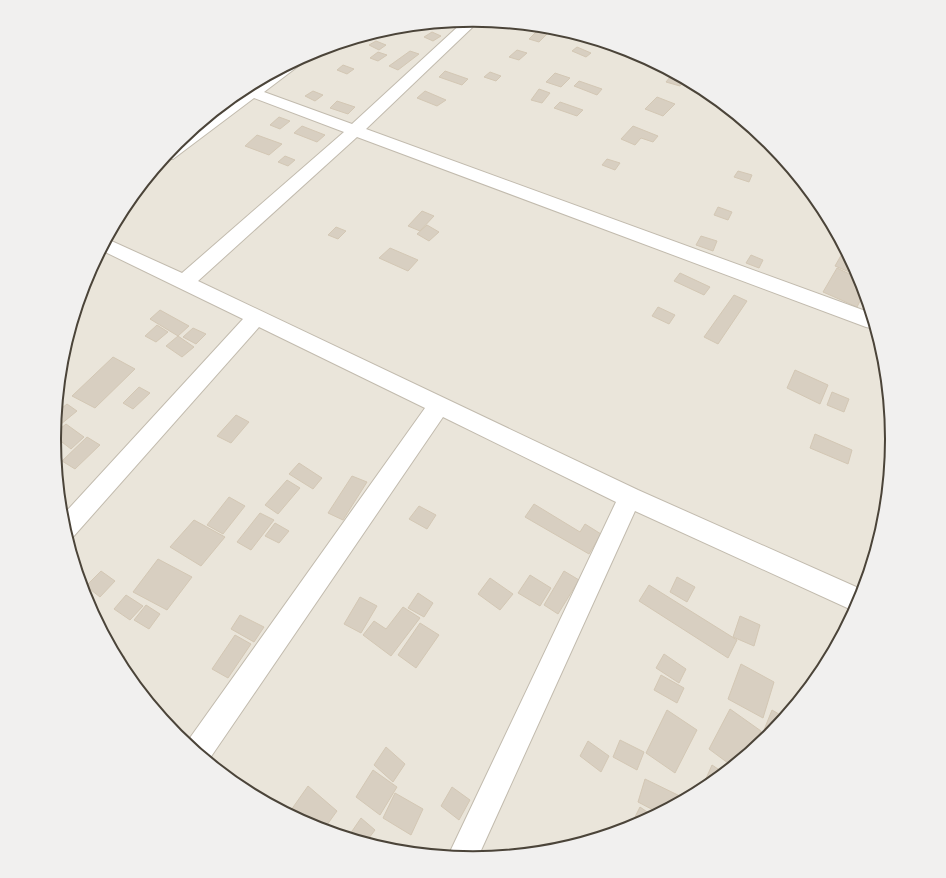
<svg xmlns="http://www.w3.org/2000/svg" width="946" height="878" font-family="Inter,sans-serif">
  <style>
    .residential { fill: #eae5da }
    .building { fill: #d8cfc1; stroke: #d3c7b4 }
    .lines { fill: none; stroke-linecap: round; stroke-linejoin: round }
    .minor-casing { stroke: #c2bbae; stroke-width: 2 }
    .minor { fill: #fff; fill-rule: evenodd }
    .rim { fill: none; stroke: #4b4439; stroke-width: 2 }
  </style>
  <rect width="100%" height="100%" fill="#f6f3ec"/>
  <!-- residential -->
  <path class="residential" d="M55 439a418 418 0 1 1 836 0a418 418 0 1 1-836 0Z"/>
  <!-- building -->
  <path class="building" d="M539,29L549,32L539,42L529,39Z
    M432,32L441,36L433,41L424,37Z
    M376,41L386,45L379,50L369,45Z
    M577,47L591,53L586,57L572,51Z
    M517,50L527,53L519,60L509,57Z
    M410,51L419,54L398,70L389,66Z
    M378,52L387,55L378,61L370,58Z
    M343,65L354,69L347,74L337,70Z
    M445,71L468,79L462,85L439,77Z
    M490,72L501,76L496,81L484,77Z
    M555,73L570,78L561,87L546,82Z
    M670,77L684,81L680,86L666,82Z
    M579,81L602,89L597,95L574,86Z
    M539,89L550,93L542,103L531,100Z
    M313,91L323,95L315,101L305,96Z
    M425,91L446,100L437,106L417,98Z
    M657,97L675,104L663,116L645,109Z
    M337,101L355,107L348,114L330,108Z
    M560,102L583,110L577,116L554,108Z
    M279,117L290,121L280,129L270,125Z
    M302,126L325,135L317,142L294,133Z
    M633,126L658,136L653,142L641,138L635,145L621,139Z
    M257,135L282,144L269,155L245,146Z
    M285,156L295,160L288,166L278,162Z
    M607,159L620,163L615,170L602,165Z
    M738,171L752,175L749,182L734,177Z
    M718,207L732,212L728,220L714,215Z
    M422,211L434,216L420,231L408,226Z
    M427,225L439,232L429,241L417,234Z
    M336,227L346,231L338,239L328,235Z
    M701,236L717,241L713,251L696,245Z
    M390,248L418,260L408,271L379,258Z
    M843,252L846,253L859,276L835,266Z
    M751,255L763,260L759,268L746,263Z
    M837,268L860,279L864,293L857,307L823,292Z
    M680,273L710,287L704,295L674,281Z
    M734,295L747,301L718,344L704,337Z
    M658,307L675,315L669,324L652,316Z
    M160,310L189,326L178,336L150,319Z
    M157,325L168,332L156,342L145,336Z
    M193,328L206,334L196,344L183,337Z
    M178,336L194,347L182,357L166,346Z
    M113,357L135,369L95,408L72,396Z
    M795,370L828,385L820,404L787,388Z
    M139,387L150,393L133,409L123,403Z
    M832,392L849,399L844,412L827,405Z
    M67,404L77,411L55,429L57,412Z
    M236,415L249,422L231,443L217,436Z
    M66,424L84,437L71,449L54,436L55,433Z
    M815,434L852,450L848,464L810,448Z
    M87,437L100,445L75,469L62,461Z
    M299,463L322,478L313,489L289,474Z
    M352,476L367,482L343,520L328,513Z
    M287,480L300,488L278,514L265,505Z
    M229,497L245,506L223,534L207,525Z
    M534,504L580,532L585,524L601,534L589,554L525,517Z
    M419,506L436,515L427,529L409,519Z
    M260,513L274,520L251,550L237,542Z
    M194,520L225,537L201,566L170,547Z
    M275,523L289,531L279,543L265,536Z
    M158,559L192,577L167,610L133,592Z
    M101,571L115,581L100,597L86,586Z
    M564,571L579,580L558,614L544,605Z
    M530,575L551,588L540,606L518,593Z
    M677,577L695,587L687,602L670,592Z
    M490,578L513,594L500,610L478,594Z
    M649,585L737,640L728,658L639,601Z
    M418,593L433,603L424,617L408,608Z
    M126,595L143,606L130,620L114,609Z
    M360,597L377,606L361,633L344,624Z
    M146,605L160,614L149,629L134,620Z
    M403,607L420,618L391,656L363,635L374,621L386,629Z
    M240,615L264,627L254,642L231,629Z
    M740,616L760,625L754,646L733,637Z
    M420,623L439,635L416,668L398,655Z
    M235,635L251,644L228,678L212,669Z
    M113,650L125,657L120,664Z
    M664,654L686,669L679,683L656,668Z
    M741,664L774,682L763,718L728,699Z
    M661,675L684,688L677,703L654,690Z
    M730,709L761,731L753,749L732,766L709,749Z
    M667,710L697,730L675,773L646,753Z
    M772,710L784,717L770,734L764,730Z
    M620,740L644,752L637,770L613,757Z
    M588,741L609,756L601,772L580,756Z
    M386,747L405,764L393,782L374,765Z
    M712,765L724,773L701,790Z
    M373,770L397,787L380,815L356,797Z
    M645,779L684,798L683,800L659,813L638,802Z
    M308,786L337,811L324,829L312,826L289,813Z
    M452,787L470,800L459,820L441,806Z
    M395,793L423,809L411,835L383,818Z
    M640,807L653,816L631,827H630Z
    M361,818L375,830L366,842L348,837Z"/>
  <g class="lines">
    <defs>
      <path id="minor" d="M473,20L479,21L366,129L871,313L875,329L866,327L357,137L198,281L638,490L863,590L854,611L635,511L478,857L448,856L616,502L443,417L208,761L187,742L425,408L259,327L73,537L68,539L62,516L243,319L101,250L107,239L182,273L344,132L254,98L173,159H163L177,143L241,94L238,92L301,58L303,61L301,64L264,92L352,124L464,21Z"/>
    </defs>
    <!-- minor casing -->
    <use href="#minor" class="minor-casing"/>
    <!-- minor -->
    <use href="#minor" class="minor"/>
  </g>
  <!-- crop -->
  <path d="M0 0H946V878H0ZM61 439a412 412 0 1 1 824 0a412 412 0 1 1-824 0Z" fill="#f1f0ef" fill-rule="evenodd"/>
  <path class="rim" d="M61 439a412 412 0 1 1 824 0a412 412 0 1 1-824 0Z"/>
</svg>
